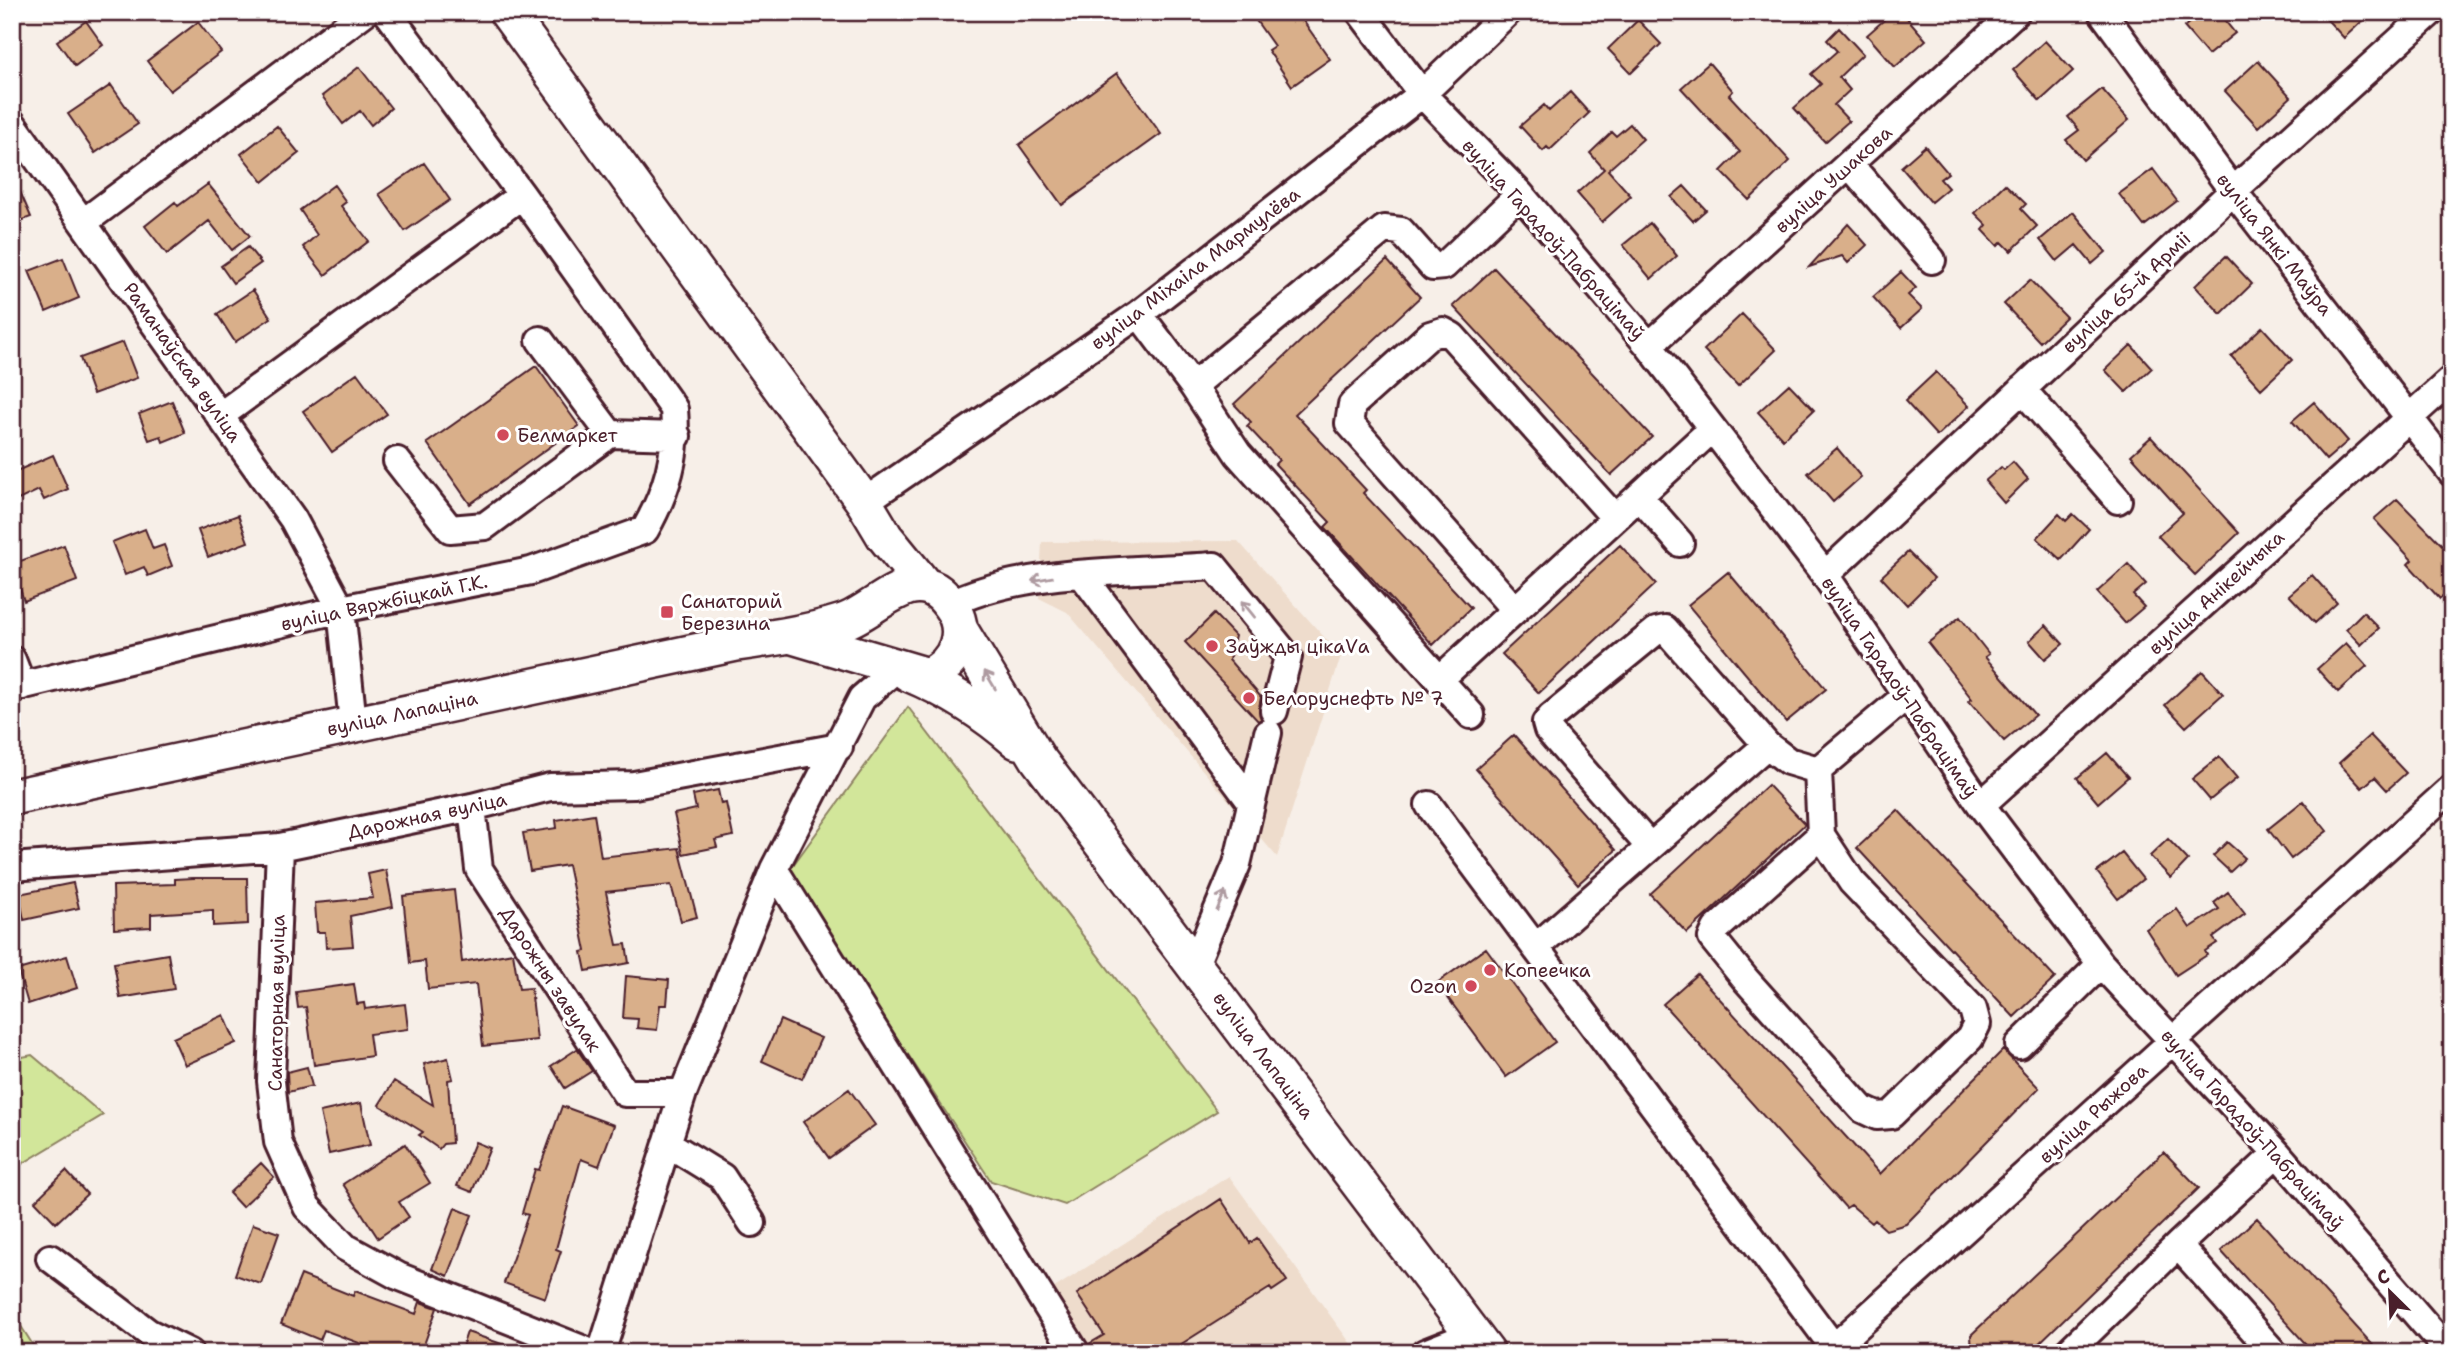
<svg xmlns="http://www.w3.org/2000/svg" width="2464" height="1365" font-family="'Shantell Sans',sans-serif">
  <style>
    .built { fill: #eedccc }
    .green { fill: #d2e69a; stroke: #8e8262; stroke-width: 2 }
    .building { fill: #d9af8a; stroke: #4a1f2b; stroke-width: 2 }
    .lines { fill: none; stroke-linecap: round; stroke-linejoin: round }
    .minor-casing { stroke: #4a1f2b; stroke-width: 32 }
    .major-casing { stroke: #4a1f2b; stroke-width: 40 }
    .minor { stroke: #fff; stroke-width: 26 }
    .major { stroke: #fff; stroke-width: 35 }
    .oneway { stroke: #ae9aa0 }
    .poi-dot { fill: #d1495b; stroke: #fff; stroke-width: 2.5 }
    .labels { text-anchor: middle; stroke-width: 6; stroke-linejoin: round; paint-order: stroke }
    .street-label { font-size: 19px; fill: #4a1f2b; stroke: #fff }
    .poi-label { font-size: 19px; fill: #4a1f2b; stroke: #fff; text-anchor: start }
  </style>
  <rect width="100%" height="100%" fill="#f7efe8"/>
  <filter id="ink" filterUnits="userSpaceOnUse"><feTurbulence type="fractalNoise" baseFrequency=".0143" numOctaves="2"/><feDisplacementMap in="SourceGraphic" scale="14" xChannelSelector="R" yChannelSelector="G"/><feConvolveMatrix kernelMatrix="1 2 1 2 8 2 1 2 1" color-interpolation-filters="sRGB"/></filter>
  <g filter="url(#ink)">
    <!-- built -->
    <path class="built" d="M1238,541L1341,656L1277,857L1067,612L1039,598L1042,542Z
      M1229,1176L1351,1344L1338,1353H1083L1045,1294Z"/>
    <!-- green -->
    <path class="green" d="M908,707L1217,1111L1065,1205L991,1181L788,872Z
      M32,1055L103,1115L12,1170V1059Z
      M12,1312L38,1353H12Z"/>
    <!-- building -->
    <path class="building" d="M1250,12H1297L1330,59L1292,86L1268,50L1274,46Z
      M1893,12H1902L1926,40L1895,67L1867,35Z
      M2202,12H2218L2235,33L2208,55L2184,27Z
      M2320,12H2372L2344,38Z
      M1638,20L1661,44L1631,73L1608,49Z
      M86,21L103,45L75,66L57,41Z
      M198,22L221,52L170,91L147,61Z
      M1839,28L1863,54L1839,77L1850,90L1834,105L1849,121L1825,142L1794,108L1821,84L1811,74L1837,51L1827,40Z
      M2045,41L2073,71L2040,101L2013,70Z
      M2258,61L2291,97L2258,127L2225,91Z
      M1709,63L1733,91L1729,95L1790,161L1749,200L1721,171L1740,152L1681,88Z
      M359,67L391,108L371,125L360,111L343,124L322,96Z
      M1117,73L1161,134L1062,205L1019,145Z
      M111,85L138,124L95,153L68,114Z
      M2102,89L2129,120L2083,160L2066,140L2079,130L2068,117Z
      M1570,92L1589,113L1550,150L1547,147L1543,151L1520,126L1544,105L1549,111Z
      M1630,124L1643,139L1608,170L1631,196L1602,222L1577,193L1604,169L1590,153L1612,132L1616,136Z
      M277,126L299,153L263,182L241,154Z
      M1925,146L1948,173L1940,179L1948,188L1931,202L1901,167Z
      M424,163L450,200L405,231L379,194Z
      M2153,169L2177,201L2144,226L2119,194Z
      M12,173L31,217L12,224Z
      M208,184L250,236L232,250L209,221L167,254L145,226L175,202L178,206Z
      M2005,184L2026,204L2021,209L2037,226L2011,251L2002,242L1998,246L1983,230L1987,225L1975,213Z
      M334,185L346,202L341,206L369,241L325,275L303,247L317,235L300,210Z
      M1684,186L1706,210L1693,221L1671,197Z
      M2073,212L2106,252L2092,264L2076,245L2057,261L2040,240Z
      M1650,223L1677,256L1651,279L1623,245Z
      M1848,224L1867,245L1848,263L1842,256L1809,267Z
      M248,247L261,263L233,283L221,266Z
      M2226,256L2252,284L2221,314L2195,286Z
      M63,258L79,298L46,312L29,271Z
      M1387,260L1420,297L1295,414L1366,490L1363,493L1471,608L1433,645L1325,527L1330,522L1275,464L1279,460L1247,426L1251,422L1234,404Z
      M1494,268L1652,437L1611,475L1453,306Z
      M1901,272L1916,288L1908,295L1922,309L1901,328L1873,297Z
      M2030,280L2066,317L2040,342L2004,304Z
      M253,290L271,318L235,342L217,314Z
      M1742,314L1776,350L1738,386L1704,350Z
      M2262,327L2292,360L2261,389L2231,356Z
      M123,342L137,378L93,394L80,358Z
      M2131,345L2152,368L2126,392L2105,370Z
      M536,366L579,426L470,504L427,443Z
      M1936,372L1969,406L1937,436L1905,401Z
      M357,373L387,414L332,452L303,411Z
      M1789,384L1814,410L1783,439L1758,412Z
      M172,401L185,433L163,442L161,436L149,440L139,414Z
      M2314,402L2348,441L2326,460L2292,421Z
      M2151,437L2239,533L2195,575L2158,536L2183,513L2131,455Z
      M1837,448L1861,477L1833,502L1808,473Z
      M53,455L68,489L44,500L39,490L12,503V473Z
      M2013,462L2028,479L2004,503L1985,481L2001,467L2004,470Z
      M2397,499L2452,555V589L2440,599L2408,564L2412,560L2374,519Z
      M2059,514L2066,521L2073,514L2089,529L2061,560L2037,538Z
      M238,515L248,542L208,557L198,530Z
      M145,529L153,549L164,545L172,566L148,576L144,567L125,575L112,542Z
      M64,545L77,581L24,601L12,564Z
      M1620,545L1656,584L1539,693L1502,654Z
      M1908,552L1934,578L1907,605L1881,577Z
      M2128,564L2146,584L2133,595L2144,607L2125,623L2097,592Z
      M1728,572L1826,689L1786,722L1688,605Z
      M2312,575L2337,603L2315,623L2289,595Z
      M2363,612L2379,628L2361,645L2346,629Z
      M1214,614L1235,636L1229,660L1261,697L1259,708L1261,719L1258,721L1185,642Z
      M1960,617L1989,654L1985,657L2035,715L2004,741L1969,701L1972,699L1928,643Z
      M2046,625L2063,644L2045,659L2029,641Z
      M2346,643L2367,666L2338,692L2317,669Z
      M2202,671L2223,694L2186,727L2165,705Z
      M1514,735L1616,850L1578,884L1476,769Z
      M2370,735L2406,773L2387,790L2375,777L2362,788L2339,763Z
      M2107,753L2128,777L2098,803L2077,778Z
      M2219,757L2237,778L2210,800L2192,779Z
      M1768,785L1805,824L1687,933L1650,894Z
      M718,790L721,804L726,803L733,836L715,840L717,847L683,854L674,814L696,809L693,795Z
      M2303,801L2327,831L2291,859L2268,829Z
      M1898,810L2055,978L2014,1017L1857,848Z
      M594,814L601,857L679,848L697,917L681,921L671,885L606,892L617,945L626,944L629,963L586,971L582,952L586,951L568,865L530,871L523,833L557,828L556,820Z
      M2168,839L2188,860L2171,878L2150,856Z
      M2227,842L2245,858L2230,872L2213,856Z
      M2122,853L2143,879L2118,899L2097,872Z
      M386,870L393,907L350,916L353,946L326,948L325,932H317L315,903L373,898L368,874Z
      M193,878H247L248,924L213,926V910L151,914V927L114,929L113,886L175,884V879Z
      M73,883L79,908L24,920L19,894Z
      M454,890L462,962L513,953L519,989L531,988L537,1040L483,1046L476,984L428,989L425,961L410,963L403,896Z
      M2228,892L2245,914L2213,938L2217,943L2205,951L2207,955L2176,975L2146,929L2177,909L2190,928L2219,909L2214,903Z
      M1486,948L1555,1042L1506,1077L1437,983Z
      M168,954L174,989L120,998L114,963Z
      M67,956L77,988L28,1004L18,970Z
      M1697,974L1880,1174L2003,1050L2039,1088L1906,1224L1886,1230L1875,1220L1872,1223L1851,1205L1846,1208L1663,1004Z
      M626,976L669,980L667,1005H660L657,1030L637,1028L638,1019L623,1018Z
      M354,984L357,1004L364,1003L365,1009L405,1004L408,1029L369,1034L372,1056L314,1065L306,1007L298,1008L296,992Z
      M224,1015L236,1043L185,1065L173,1038Z
      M780,1020L821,1038L802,1079L762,1061Z
      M577,1049L592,1071L565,1088L551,1066Z
      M448,1058L453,1079L448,1080L452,1143L443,1144L439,1149L419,1135L423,1132L379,1105L394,1081L433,1105L424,1064Z
      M307,1067L312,1086L288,1092L287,1072Z
      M849,1089L875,1125L829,1158L803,1122Z
      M361,1103L370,1145L329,1154L320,1112Z
      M562,1106L614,1125L599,1166L581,1159L556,1249L561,1251L545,1298L504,1283L528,1215L522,1213L535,1169L539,1170Z
      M475,1142L490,1148L472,1192L457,1186Z
      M405,1144L430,1183L399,1202L409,1217L378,1238L343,1184Z
      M2164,1152L2199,1188L2029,1353H1972L1971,1335Z
      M261,1163L274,1177L242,1207L229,1193Z
      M66,1171L87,1194L56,1223L35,1201Z
      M1221,1199L1250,1243L1257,1238L1287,1281L1272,1291L1270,1288L1167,1353H1092L1089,1344L1104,1335L1077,1294Z
      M455,1208L472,1215L448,1276L432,1269Z
      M2257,1218L2380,1353H2314L2221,1251Z
      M253,1224L279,1233L261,1284L235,1275Z
      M301,1275L353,1296L355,1291L416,1314L420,1302L437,1308L421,1353H386L324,1330L320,1340L281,1324Z
      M467,1332L519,1350L518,1353H460Z"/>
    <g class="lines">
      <defs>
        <path id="minor" d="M1360,12L1422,94L1520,194L1649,346L1825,575L1981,805L2101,964L2277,1153L2450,1353
          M2102,12L2233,191L2452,473
          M12,123L293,519L341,609L353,723
          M1849,164L1932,260
          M84,222L365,12
          M1139,314L1193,386L1238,454L1471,715
          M540,340L610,434L677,436
          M1649,346L2016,12
          M1193,386L1384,229L1401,231L1433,267L1444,266L1520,194
          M2022,389L2118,500
          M221,415L522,195
          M397,461L450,529L485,526L610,434
          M1639,496L1680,543
          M864,502L1139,314L1422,94L1508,12
          M1825,575L2233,191L2431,12
          M1083,576L1251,802
          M950,604C1021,568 1134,572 1214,566L1288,657L1274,711
          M1515,610L1349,423L1352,405L1430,335L1443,331L1452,336L1615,518
          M12,660L22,686
          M1439,680L1711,430
          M12,688L341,609L531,571L645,530C667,491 678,455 674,409L522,195L387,12
          M1429,805L1838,1353
          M1981,805L2452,379
          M472,807L479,869L625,1093H683
          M1821,835L1852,882L1973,1009L1977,1024L1970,1038L1891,1115L1877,1116L1862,1109L1746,980L1712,938L1716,929Z
          M1821,835L1818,770L1906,696
          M280,847L271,1081L278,1142L307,1207L345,1247L398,1276L592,1353
          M1650,847L1548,730L1546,723L1551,717L1656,631L1665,629L1767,745
          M12,867L280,847L472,807L550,787L634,785L839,747
          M774,869L1076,1353
          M1536,947L1767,745L1788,761L1818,770
          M1195,964L1237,864L1268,733
          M2019,1045L2101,964
          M667,1143L722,1177L752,1223
          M50,1258L149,1333L190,1353
          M601,1353L683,1093L774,869L862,698L897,668
          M1425,1353L1473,1334
          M1828,1353L2452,788
          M2067,1353L2178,1245
          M2274,1353L2178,1245L2277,1153"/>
        <path id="major" d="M507,12L864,502L885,537L925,586
          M960,630L1038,759L1487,1353
          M908,673C949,690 983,711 1017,741
          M12,797L737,643C773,638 808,633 843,622C877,611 917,557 950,605C959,617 962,632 957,646C952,661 942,670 928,676L793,636"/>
      </defs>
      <!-- minor casing -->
      <use href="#minor" class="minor-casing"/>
      <!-- major casing -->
      <use href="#major" class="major-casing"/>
      <!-- minor -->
      <use href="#minor" class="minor"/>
      <!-- major -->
      <use href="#major" class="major"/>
    </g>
    <!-- one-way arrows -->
    <defs><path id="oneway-shaft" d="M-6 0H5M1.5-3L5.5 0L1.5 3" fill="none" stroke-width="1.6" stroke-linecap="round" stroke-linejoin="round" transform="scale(1.75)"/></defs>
    <g class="oneway">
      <use href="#oneway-shaft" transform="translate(1042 579) rotate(170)"/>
      <use href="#oneway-shaft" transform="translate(1248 609) rotate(-129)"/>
      <use href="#oneway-shaft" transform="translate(990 680) rotate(-121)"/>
      <use href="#oneway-shaft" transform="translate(1221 901) rotate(-67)"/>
    </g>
  </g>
  <!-- markers -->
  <g class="poi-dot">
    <circle cx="503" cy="435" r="7"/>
    <rect x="660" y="605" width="14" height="14" rx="3.5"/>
    <circle cx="1212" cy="646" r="7"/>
    <circle cx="1249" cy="698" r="7"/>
    <circle cx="1490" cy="970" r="7"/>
    <circle cx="1471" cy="986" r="7"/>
  </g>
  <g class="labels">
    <!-- street labels -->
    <g class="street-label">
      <text transform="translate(1833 179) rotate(-42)" y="7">вуліца Ушакова</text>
      <text transform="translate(1554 239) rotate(48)" y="7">вуліца Гарадоў-Пабрацімаў</text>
      <text transform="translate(2275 244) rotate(52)" y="7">вуліца Янкі Маўра</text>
      <text transform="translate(1195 268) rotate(-37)" y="7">вуліца Міхаіла Мармулёва</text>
      <text transform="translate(2126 292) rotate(-43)" y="7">вуліца 65-й Арміі</text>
      <text transform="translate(183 362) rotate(55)" y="7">Раманаўская вуліца</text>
      <text transform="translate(2216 592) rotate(-42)" y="7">вуліца Анікейчыка</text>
      <text transform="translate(384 602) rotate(-12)" y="7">вуліца Вяржбіцкай Г.К.</text>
      <text transform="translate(1900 687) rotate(56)" y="7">вуліца Гарадоў-Пабрацімаў</text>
      <text transform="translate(402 713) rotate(-12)" y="7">вуліца Лапаціна</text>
      <text transform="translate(427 815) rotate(-12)" y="7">Дарожная вуліца</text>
      <text transform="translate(551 979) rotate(57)" y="7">Дарожны завулак</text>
      <text transform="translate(276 1003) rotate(-89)" y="7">Санаторная вуліца</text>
      <text transform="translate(1264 1055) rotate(53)" y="7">вуліца Лапаціна</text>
      <text transform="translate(2093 1113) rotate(-42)" y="7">вуліца Рыжова</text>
      <text transform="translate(2253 1129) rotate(48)" y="7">вуліца Гарадоў-Пабрацімаў</text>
    </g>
    <!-- poi labels -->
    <g class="poi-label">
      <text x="517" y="442">Белмаркет</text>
      <text x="681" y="608">Санаторий<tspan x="681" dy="22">Березина</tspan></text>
      <text x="1226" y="653">Заўжды цікаVа</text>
      <text x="1263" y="705">Белоруснефть № 7</text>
      <text x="1504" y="977">Копеечка</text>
      <text x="1457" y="993" text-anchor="end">Ozon</text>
    </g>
  </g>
  <!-- margin -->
  <rect width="2464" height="1365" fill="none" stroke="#fff" stroke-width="42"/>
  <rect x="21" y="21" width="2422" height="1323" fill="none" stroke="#4a1f2b" stroke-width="2.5" filter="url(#ink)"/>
  <!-- north arrow -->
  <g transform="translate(2390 1292) rotate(336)" stroke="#ffffff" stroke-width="5" paint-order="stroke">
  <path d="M0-5L12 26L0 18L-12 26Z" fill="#4a1f2b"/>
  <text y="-10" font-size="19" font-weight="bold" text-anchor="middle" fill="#4a1f2b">С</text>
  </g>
</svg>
